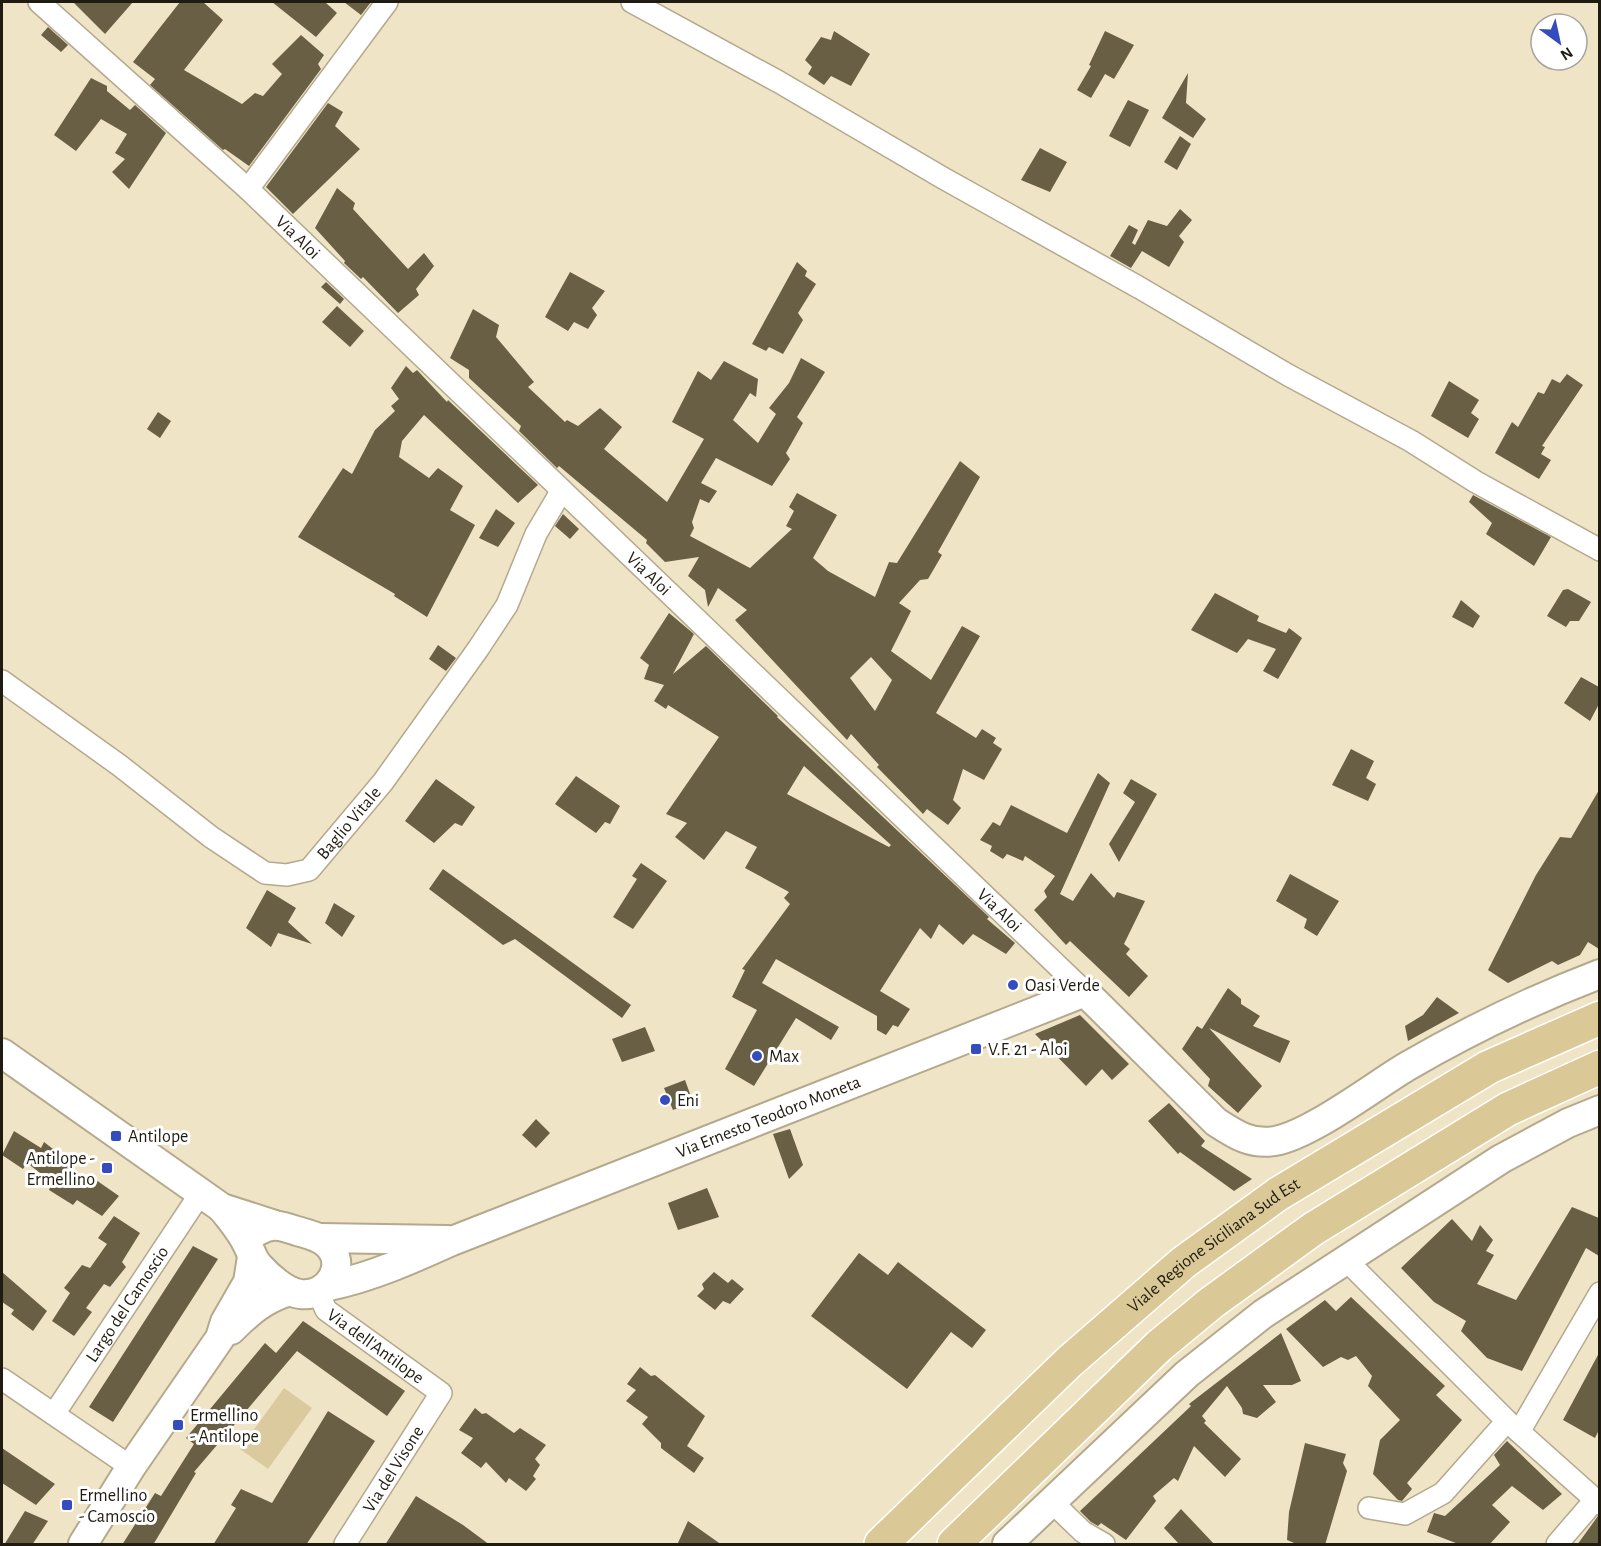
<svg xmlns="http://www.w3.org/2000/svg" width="1601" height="1546" font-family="'Alegreya Sans',sans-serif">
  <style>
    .green { fill: #dbca9d }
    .building { fill: #695f45; fill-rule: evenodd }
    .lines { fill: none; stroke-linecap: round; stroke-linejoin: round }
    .street-casing { stroke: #b4a98d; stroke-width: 24 }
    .secondary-casing { stroke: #b4a98d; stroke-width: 32 }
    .primary-casing { stroke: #fff; stroke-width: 36 }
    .street { stroke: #fff; stroke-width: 21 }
    .secondary { stroke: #fff; stroke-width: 28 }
    .primary { stroke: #dbc897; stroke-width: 33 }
    .poi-dot { fill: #354cbe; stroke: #fff; stroke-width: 2 }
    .labels { text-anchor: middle; stroke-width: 6; stroke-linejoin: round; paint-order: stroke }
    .street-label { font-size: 18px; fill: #1f1b10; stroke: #fff }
    .poi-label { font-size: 18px; fill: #1f1b10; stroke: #fff; text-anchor: start }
  </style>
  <rect width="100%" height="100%" fill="#f0e4c7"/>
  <!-- green -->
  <path class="green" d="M284,1388L312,1408L268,1469L240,1449Z"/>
  <!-- building -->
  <path class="building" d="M73,2H133L105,34Z
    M180,2H203L223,20L184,70L242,104L255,93L263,96L282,74L272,64L301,35L324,55L318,64L321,69L249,166L225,149L223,150L150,85L155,79L133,62Z
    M272,2H325L337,13L316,37Z
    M344,2H371L361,15Z
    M48,27L68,45L61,52L41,35Z
    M834,31L870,54L851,86L831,76L824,85L808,74L812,67L805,60L821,37L831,40Z
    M1105,31L1134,45L1114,79L1105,74L1091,98L1077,90L1091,66L1089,65Z
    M1188,73L1186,103L1206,119L1193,138L1162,118Z
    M91,78L107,86V91L130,110L135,105L166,133L129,189L112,172L125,159L115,153L127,134L101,119L76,151L54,135Z
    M1128,100L1149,110L1130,147L1109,136Z
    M328,103L343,112L335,126L360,149L293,214L266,187Z
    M1180,136L1191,144L1177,170L1164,162Z
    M1040,148L1067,162L1050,192L1021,180Z
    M337,188L355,203L353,209L408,269L424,253L434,266L416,289L419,295L398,313L363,277L361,279L344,263L345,261L315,228Z
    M1180,209L1192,220L1179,236L1184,242L1169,267L1142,251L1131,268L1110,256L1129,225L1138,230L1132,243L1135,245L1148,220L1167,226Z
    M797,262L807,271L805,276L816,284L798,313L803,320L783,354L769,347L766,351L752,344Z
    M570,272L605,291L592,308L597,315L588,329L574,322L568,331L545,317Z
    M326,282L344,299L340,304L321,287Z
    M337,306L364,331L350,347L322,322Z
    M473,309L499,325L496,337L534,382L528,387L565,422L567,420L578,426L600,408L622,427L604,449L667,502L704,439L672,422L698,371L711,380L724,361L758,379L756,397L750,393L733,420L758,443L776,414L769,408L789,383L801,358L825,372L797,417L803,423L786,453L790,459L772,486L716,458L701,483L717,491L709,503L700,499L692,522L694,528L690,536L750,568L792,529L786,526L794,511L789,507L797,493L837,515L813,558L828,571L875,597L889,562L897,563L960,461L980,477L938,552L942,555L928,579L920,580L899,603L911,611L891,651L931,680L962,626L980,636L936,713L976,738L982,729L996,738L993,743L1002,749L984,780L963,769L953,800L961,808L948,825L927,809L923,814L877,767L879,765L851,734L847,740L735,620L747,610L718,588L708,607L705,590L688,576L699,557L665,562L646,543L647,540L559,466L557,468L519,431L521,426L469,378V370L450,358ZM871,657L892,680L875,711L850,678Z
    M406,366L413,373L417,370L447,402L448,400L538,485L518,503L424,415L402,441L399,457L429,478L438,468L463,486L450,510L475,525L427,617L394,596L395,594L298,537L343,468L352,474L375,430L395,411L391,406L399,399L391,388Z
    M1567,374L1583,385L1542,446L1545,447L1541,454L1551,460L1539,479L1495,453L1512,422L1518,427L1538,392L1544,394L1552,379L1560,383Z
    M1449,381L1479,400L1471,413L1479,419L1468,438L1431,416Z
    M158,412L171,421L160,438L147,429Z
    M1473,495L1551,537L1534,566L1486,534L1492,523L1469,502Z
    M496,509L515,523L498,547L479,538Z
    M563,514L579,529L570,539L555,526Z
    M1568,589L1591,602L1579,621H1570L1566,627L1547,616L1563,590Z
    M1215,593L1259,616L1257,621L1286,633L1289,628L1302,638L1278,679L1263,671L1276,649L1248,639L1237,653L1191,630Z
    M1461,600L1480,616L1473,628L1452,617Z
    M669,613L694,634L673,674L706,646L778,716L777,717L989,917L987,919L1015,943L1006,954L973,934L963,945L939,924L931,939L920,928L880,991L910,1009L898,1027L893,1025L886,1035L877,1030V1016L776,959L762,983L839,1027L831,1040L796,1018L754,1086L725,1069L757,1010L732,997L745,970L742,969L790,904L784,898L789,892L745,868L757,847L726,831L704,860L675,837L687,823L666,814L719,737L668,705L666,709L654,701L664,685L644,679L649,665L640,658ZM804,766L891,845L889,847L787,794Z
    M438,645L456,658L446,671L429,659Z
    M1581,677L1599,687V704L1590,721L1564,703Z
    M1351,749L1374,761L1366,778L1376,784L1368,801L1332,785Z
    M1098,773L1110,783L1060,894L1073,901L1091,873L1114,898L1117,892L1145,901L1124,944L1130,949L1126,954L1148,976L1129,997L1070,941L1066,945L1034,910L1047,897L1044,891L1055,876L1025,856L1023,861L1007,854L1003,859L990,851L992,846L980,840L993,822L1000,826L1011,805L1067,833Z
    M576,776L620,806L610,824L605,822L596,833L555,804Z
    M436,779L475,807L462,826L455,823L434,843L405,821Z
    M1131,779L1157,794L1119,862L1109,844L1135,802L1123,793Z
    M1599,790V949L1588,942L1580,955L1558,965L1552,961L1508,983L1488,970L1536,875L1560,837L1571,838Z
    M641,863L667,881L633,929L613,917L637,879L632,876Z
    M443,869L631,1005L622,1018L515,939L503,945L429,889Z
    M1290,874L1339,901L1317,936L1304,928L1307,919L1276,901Z
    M267,890L296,908L288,922L312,944L278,933L271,947L246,928Z
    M334,903L355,916L342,937L325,923Z
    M1228,988L1241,999V1004L1260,1016L1253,1026L1290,1041L1280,1063L1209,1028L1262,1086L1238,1113L1208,1086L1210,1079L1182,1049L1197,1026L1202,1029Z
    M1437,997L1459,1013L1408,1041L1405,1026L1423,1015Z
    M1080,1015L1129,1064L1112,1080L1102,1069L1086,1086L1035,1034Z
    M645,1027L655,1051L622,1062L612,1039Z
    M685,1080L693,1102L673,1110L664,1088Z
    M1169,1103L1205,1141L1201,1146L1252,1179L1234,1191L1180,1152L1178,1154L1148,1121Z
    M536,1119L550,1133L536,1148L522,1135Z
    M790,1129L803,1165L789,1179L773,1134Z
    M14,1131L41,1148L44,1142L71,1163L70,1169L91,1184L96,1180L119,1196L102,1216L77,1200L73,1205L49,1190L52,1182L27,1163L23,1169L2,1155Z
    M707,1188L719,1217L678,1230L668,1203Z
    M1572,1207L1599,1218V1256L1586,1248L1522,1371L1487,1358L1461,1331L1466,1321L1434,1302L1401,1268L1452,1219L1472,1241L1480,1225L1493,1240L1486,1251L1494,1255L1477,1284L1516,1300Z
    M114,1216L140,1233L122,1262L126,1267L110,1287L104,1284L86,1308L92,1312L74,1336L52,1321L70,1293L64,1288L82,1265L90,1268L107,1244L98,1238Z
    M193,1246L218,1259L113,1422L89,1407Z
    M859,1253L888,1275L898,1262L986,1330L972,1348L951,1332L907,1389L811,1316Z
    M2,1272L47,1311L33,1331L11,1314L14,1310L2,1302Z
    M714,1272L728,1283L732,1279L744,1289L730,1304L723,1301L715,1310L697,1296L704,1289L702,1284Z
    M1351,1297L1445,1386L1436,1395L1462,1420L1407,1483L1412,1489L1402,1501L1398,1500L1373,1474L1380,1440L1400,1420L1368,1386L1372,1376L1356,1356L1348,1360L1341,1357L1323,1367L1286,1329L1325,1300L1336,1311Z
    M303,1321L405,1391L387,1416L297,1351L194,1472L196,1473L153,1545H122L155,1493L161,1496L194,1444L186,1438L265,1343L276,1353Z
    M1281,1333L1301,1381L1292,1385H1263L1276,1402L1257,1418L1243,1414L1242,1408L1227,1386L1202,1416L1206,1421L1204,1423L1241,1459L1225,1477L1194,1446L1178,1481L1174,1478L1153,1496L1156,1501L1126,1540L1101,1523L1098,1526L1091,1522L1080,1511L1191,1406L1189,1404Z
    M1599,1353V1430L1595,1438L1563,1420Z
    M640,1367L651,1376L655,1375L705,1416L687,1446L704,1458L694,1473L661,1448V1443L642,1424L648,1417L626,1401L636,1390L627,1384Z
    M475,1408L482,1414L486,1413L514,1433L520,1428L546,1445L535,1459L540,1465L533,1476L536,1479L526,1491L509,1478L506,1483L486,1462L481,1468L461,1453L473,1438L459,1430Z
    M328,1411L375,1441L306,1545H213L236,1508L231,1505L241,1489L272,1503Z
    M1507,1441L1562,1494L1543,1510L1512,1486L1492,1505L1510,1522L1489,1545H1461L1427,1532L1434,1513L1445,1516L1500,1465L1494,1455Z
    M1305,1443L1346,1454L1343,1463L1347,1471L1325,1545H1299L1287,1540L1289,1512Z
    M2,1448L55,1484L36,1505L2,1483Z
    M416,1496L463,1525L490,1545H385Z
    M1181,1509L1215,1545H1180L1164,1528Z
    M25,1511L48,1521L32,1545H4Z
    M1598,1517L1599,1545H1577L1598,1516Z
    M688,1521L722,1545H677Z"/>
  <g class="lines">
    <defs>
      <g id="street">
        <path id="s1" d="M39,2L248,189L1085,992"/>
        <path d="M632,2L779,82L943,178L1140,288L1288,375L1411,441L1476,482L1600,550"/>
        <path d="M248,189L387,2"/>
        <path id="s2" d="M2,681L119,765L211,837L265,873L287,875L309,870L383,782L478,649L507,605L536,534L562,490"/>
        <path d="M1345,1259L1507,1421L1600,1504"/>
        <path id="s3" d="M318,1292L326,1310L441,1393L345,1544"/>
        <path d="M2,1379L131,1467"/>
        <path id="s4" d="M54,1414L200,1194"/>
        <path d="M1519,1432L1600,1293"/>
        <path d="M1052,1502L1083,1532L1104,1544"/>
        <path d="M1369,1508L1405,1514L1443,1493L1507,1421"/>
        <path d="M1557,1544L1595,1500"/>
      </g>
      <g id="secondary">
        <path d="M2,1053L222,1208L275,1225"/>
        <path d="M222,1208C231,1220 242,1232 248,1246C252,1253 252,1259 259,1266C268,1276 285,1292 300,1294C328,1298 350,1264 326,1243C318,1236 307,1234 297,1231C282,1226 272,1222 258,1231"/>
        <path d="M320,1238L447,1240"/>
        <path id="s5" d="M329,1286C372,1277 412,1259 452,1241L1085,992L1216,1122C1236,1135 1251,1145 1275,1141C1310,1135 1373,1087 1406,1067C1468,1031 1532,1000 1600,974"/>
        <path d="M231,1330C249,1312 265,1298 290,1291"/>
        <path d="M83,1544L131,1467L220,1338L225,1322L248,1282L252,1257"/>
        <path d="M1007,1544L1187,1374L1263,1314L1501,1159L1568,1123L1600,1110"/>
      </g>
      <g id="primary">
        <path id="s6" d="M881,1544L1069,1362L1184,1262L1278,1194L1489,1067L1600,1018"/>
        <path d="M954,1544L1159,1346L1211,1303L1313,1229L1508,1109L1600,1067"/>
      </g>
    </defs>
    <!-- street casing -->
    <use href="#street" class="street-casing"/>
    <!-- secondary casing -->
    <use href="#secondary" class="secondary-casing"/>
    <!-- primary casing -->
    <use href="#primary" class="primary-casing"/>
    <!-- street -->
    <use href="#street" class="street"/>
    <!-- secondary -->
    <use href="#secondary" class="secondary"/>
    <!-- primary -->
    <use href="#primary" class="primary"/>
  </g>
  <!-- markers -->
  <g class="poi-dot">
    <circle cx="1013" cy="985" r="6"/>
    <rect x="970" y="1043" width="12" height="12" rx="3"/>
    <circle cx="757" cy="1056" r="6"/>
    <circle cx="665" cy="1100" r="6"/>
    <rect x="110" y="1130" width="12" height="12" rx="3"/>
    <rect x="101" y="1162" width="12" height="12" rx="3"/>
    <rect x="172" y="1419" width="12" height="12" rx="3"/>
    <rect x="61" y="1499" width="12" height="12" rx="3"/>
  </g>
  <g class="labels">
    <!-- street labels -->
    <g class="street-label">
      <text dy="6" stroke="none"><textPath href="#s1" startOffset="350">Via Aloi</textPath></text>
      <text dy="6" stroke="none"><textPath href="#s1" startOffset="836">Via Aloi</textPath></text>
      <text dy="6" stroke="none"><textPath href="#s2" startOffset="432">Baglio Vitale</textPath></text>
      <text dy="6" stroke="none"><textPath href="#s1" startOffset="1322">Via Aloi</textPath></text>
      <text dy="6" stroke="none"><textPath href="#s5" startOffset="471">Via Ernesto Teodoro Moneta</textPath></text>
      <text dy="6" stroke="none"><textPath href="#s6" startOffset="448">Viale Regione Siciliana Sud Est</textPath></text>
      <text dy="6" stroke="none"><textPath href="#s4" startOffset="132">Largo del Camoscio</textPath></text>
      <text dy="6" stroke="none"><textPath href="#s3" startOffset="81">Via dell'Antilope</textPath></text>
      <text transform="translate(393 1469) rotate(-58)" y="6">Via del Visone</text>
    </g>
    <!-- poi labels -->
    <g class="poi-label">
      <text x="1025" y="991">Oasi Verde</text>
      <text x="988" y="1055">V.F. 21 - Aloi</text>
      <text x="769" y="1062">Max</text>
      <text x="677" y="1106">Eni</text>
      <text x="128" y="1142">Antilope</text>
      <text x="95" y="1164" text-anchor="end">Antilope -<tspan x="95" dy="21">Ermellino</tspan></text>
      <text x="190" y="1421">Ermellino<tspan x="190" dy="21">- Antilope</tspan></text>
      <text x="79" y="1501">Ermellino<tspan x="79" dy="21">- Camoscio</tspan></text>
    </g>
  </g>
  <!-- border -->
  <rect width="1601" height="1546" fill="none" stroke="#1f1b10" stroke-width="6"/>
  <!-- north arrow -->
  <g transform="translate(1559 42) rotate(147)"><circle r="28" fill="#ffffff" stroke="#a5a49f" stroke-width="1.5"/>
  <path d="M0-4.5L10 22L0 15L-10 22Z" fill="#354cbe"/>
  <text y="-9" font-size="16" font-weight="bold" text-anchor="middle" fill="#1f1b10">N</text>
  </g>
</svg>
